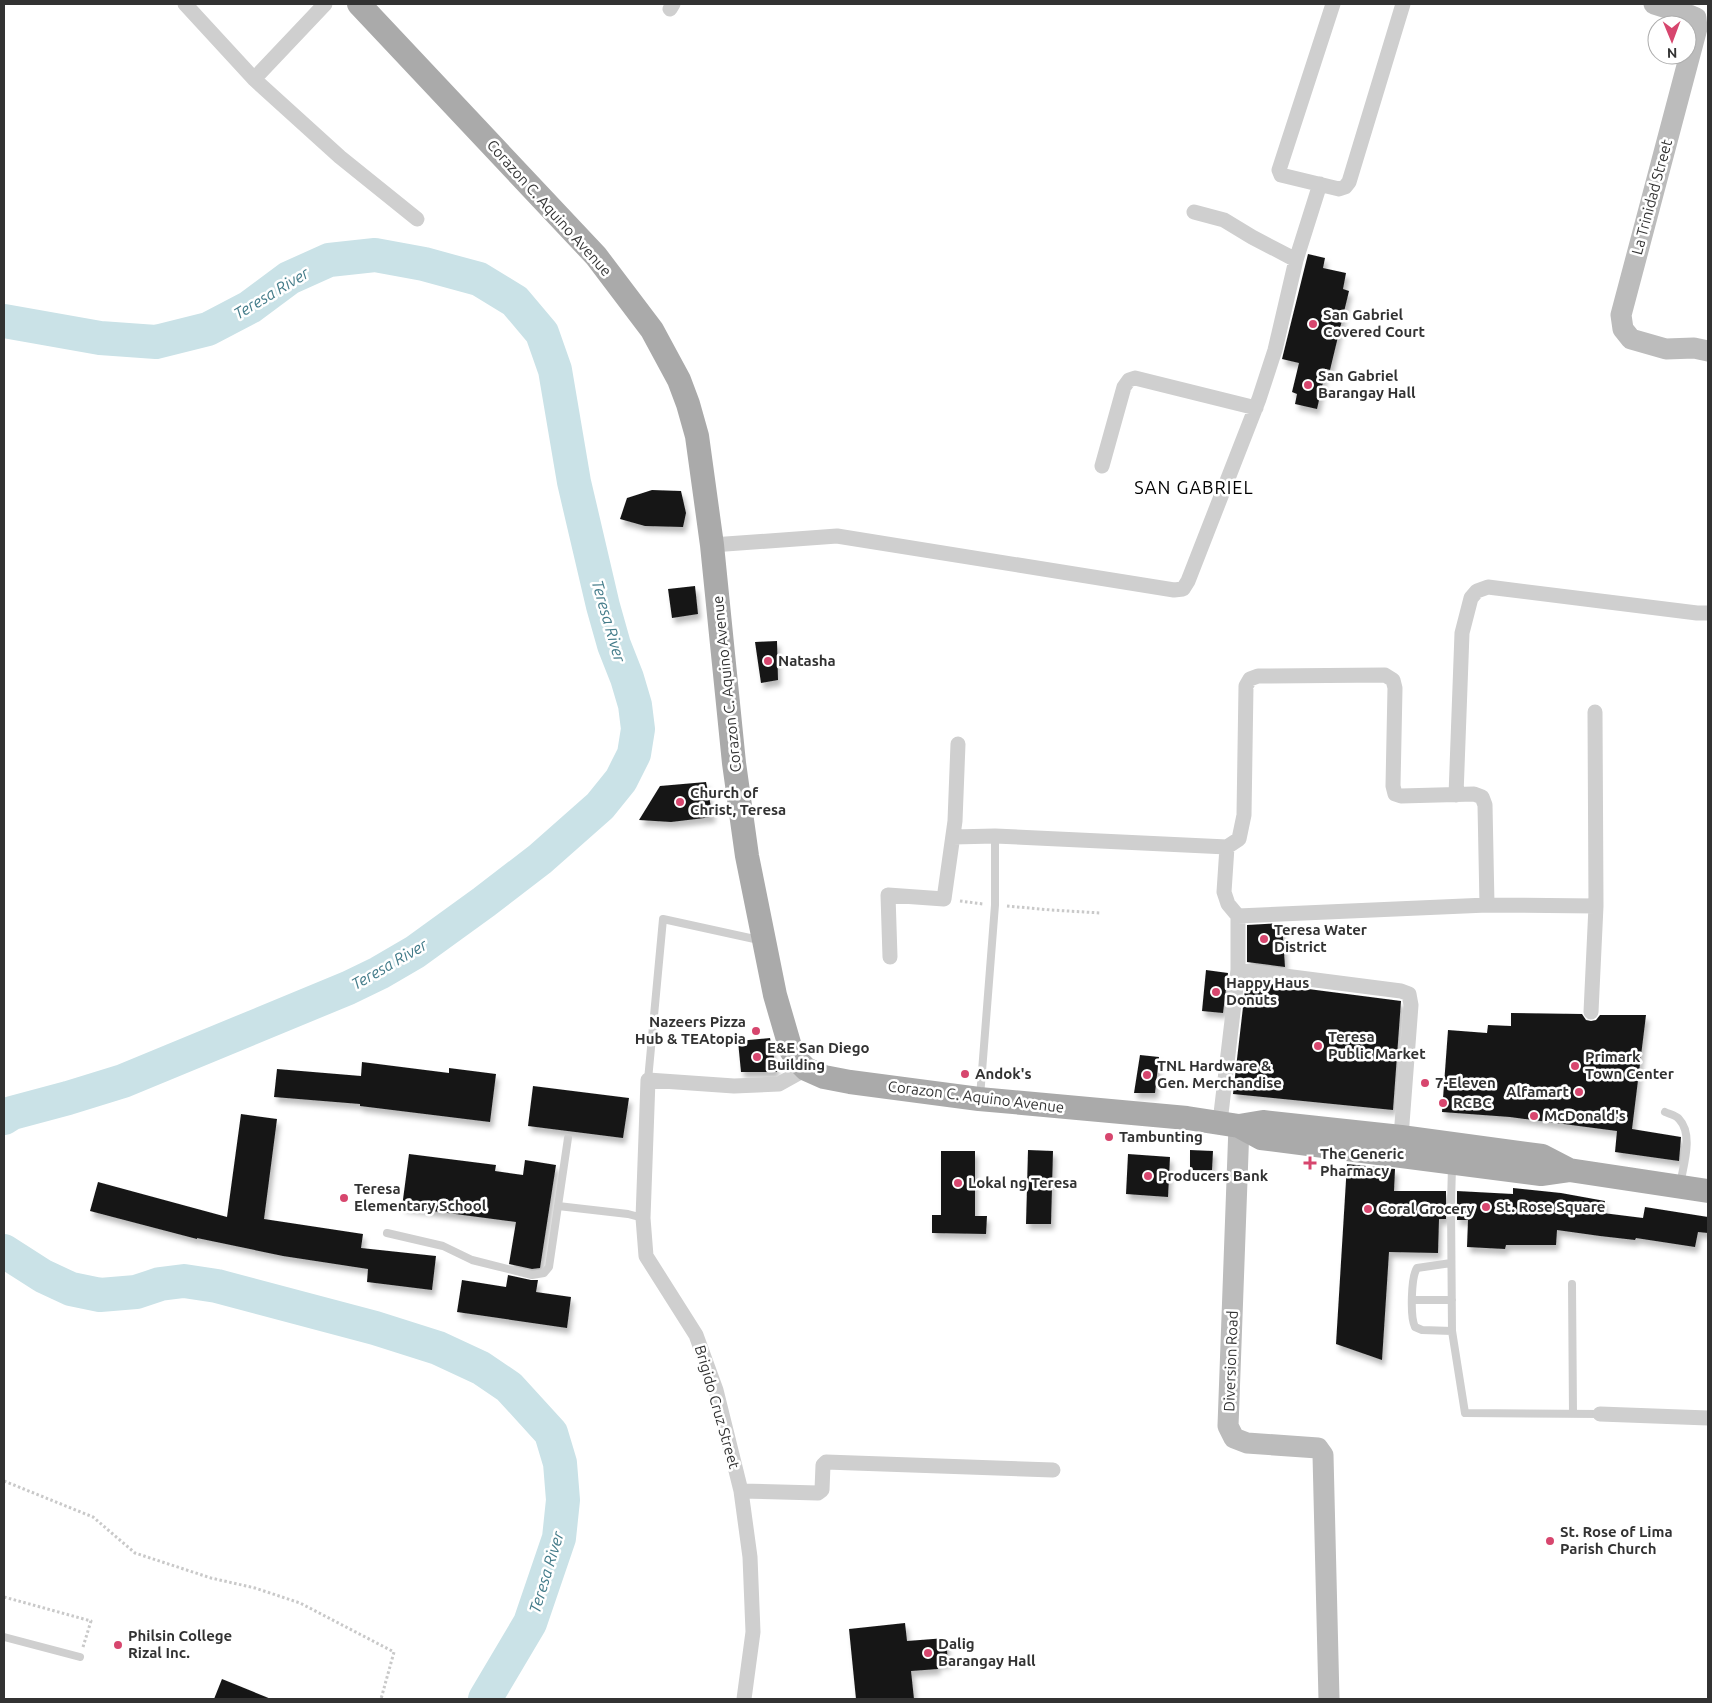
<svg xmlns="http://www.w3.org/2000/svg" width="1712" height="1703" font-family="Ubuntu,sans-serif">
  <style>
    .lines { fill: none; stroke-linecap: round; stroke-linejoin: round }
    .river { stroke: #cae2e7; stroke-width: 34 }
    .building { fill: #191919; filter: url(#shadow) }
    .path { stroke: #c9c9c9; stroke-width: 3; stroke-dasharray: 2.5 2.5; stroke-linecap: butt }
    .lane { stroke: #cfcfcf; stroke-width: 8 }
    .street { stroke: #cfcfcf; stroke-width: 15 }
    .secondary { stroke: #bcbcbc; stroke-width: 21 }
    .primary { stroke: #aaa; stroke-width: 24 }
    .poi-dot { fill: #d7466e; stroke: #fff; stroke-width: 2 }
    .labels { text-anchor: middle; stroke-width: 5; stroke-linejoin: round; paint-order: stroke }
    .street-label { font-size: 15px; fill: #323232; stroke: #fff }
    .poi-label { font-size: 15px; font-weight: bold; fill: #323232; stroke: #fff; text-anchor: start }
    .water-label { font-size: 16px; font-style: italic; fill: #437b89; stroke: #fff }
    .quarter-label { font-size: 18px; letter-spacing: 1px; fill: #000; stroke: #fff }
  </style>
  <defs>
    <filter id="shadow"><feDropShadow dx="3" dy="5.5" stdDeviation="2.5" flood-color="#0004"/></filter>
  </defs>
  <rect width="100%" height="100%" fill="#fff"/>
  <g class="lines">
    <!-- river -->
    <path class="river" d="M4,321L100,338L156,342L208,329L250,307L289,278L329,260L375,255L424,264L479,279L515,301L542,333L555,370L574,482L603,606L614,645L627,678L635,705L638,729L634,754L621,780L600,806L540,859L484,902L415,952L379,973L348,988L123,1081L68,1098L12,1113L4,1118
      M4,1251L43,1276L71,1289L100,1295L136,1292L160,1284L184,1281L217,1286L375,1328L438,1348L481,1368L509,1387L551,1433L560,1463L563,1500L559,1538L530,1623L485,1699"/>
  </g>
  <!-- building -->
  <path class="building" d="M1308,254L1325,258L1323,268L1346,273L1343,289L1349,291L1330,370L1326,369L1317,409L1295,404L1297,394L1292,392L1299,363L1282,359Z
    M652,490L681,491L686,513L683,527L645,526L620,519L627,498Z
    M695,586L698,614L672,618L668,589Z
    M777,641L778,680L761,683L755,642Z
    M706,782L713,817L671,822L639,820L660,786Z
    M1282,923L1285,967L1247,962V925Z
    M1206,970L1228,973L1223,1013L1202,1011Z
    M1246,981L1401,1001L1393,1110L1233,1094Z
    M1511,1013L1582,1014L1586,1020L1591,1021L1596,1020L1600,1015H1646L1632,1129L1681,1137L1679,1161L1615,1152L1617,1131L1510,1117L1442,1112L1448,1030L1487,1033L1488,1025L1511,1026Z
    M770,1038L777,1072H741L738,1041Z
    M1140,1055L1159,1057L1155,1093H1134Z
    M362,1062L449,1073V1068L496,1074L490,1122L360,1106V1104L274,1097L277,1069L361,1076Z
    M533,1086L629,1098L623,1138L528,1126Z
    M241,1114L277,1119L264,1219L363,1234L361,1248L436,1256L432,1290L367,1282L368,1269L283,1256L197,1238V1239L90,1211L98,1182L227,1217Z
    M1028,1150L1053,1151L1051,1224H1026Z
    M1190,1150L1213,1151L1212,1170H1190Z
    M941,1151H975V1216H987L986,1234L932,1233V1215H941Z
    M409,1154L496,1165L495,1171L523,1175L525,1160L556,1165L540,1268L532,1269L509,1264L516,1222L402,1207Z
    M1128,1154L1170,1157L1168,1197L1126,1194Z
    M1347,1164L1395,1169L1394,1191H1446V1219H1439L1438,1253L1389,1252L1382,1360L1336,1344Z
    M1513,1188L1561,1193L1605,1201L1603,1213L1643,1218L1645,1207L1708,1217V1233L1698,1232L1695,1247L1636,1238L1635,1240L1600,1236L1557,1230L1556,1245H1506L1505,1249L1467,1247L1468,1220H1457V1191L1513,1194Z
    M508,1275L531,1280H538L536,1292L571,1297L567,1328L457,1312L462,1280L506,1287Z
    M905,1623L907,1641L946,1638L948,1663L937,1664L938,1669L911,1671L914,1699H856L849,1629Z
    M222,1679L271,1699H214Z"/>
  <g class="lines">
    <!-- path -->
    <path class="path" d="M960,901L983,904
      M1007,906L1051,910L1101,913
      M4,1481L93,1517L135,1553L211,1578L255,1588L300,1603L394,1652L381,1699
      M4,1597L91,1621L83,1647"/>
    <!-- lane -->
    <path class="lane" d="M648,1080L663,919L759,940
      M980,1097L995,905V836
      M1665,1112C1669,1114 1676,1115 1679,1119C1694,1135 1683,1166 1680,1185
      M1452,1166L1451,1204L1452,1331L1465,1413L1600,1414
      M558,1206L628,1214L643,1218
      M387,1233L443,1246L472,1260L532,1275L544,1273L549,1267L568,1138
      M1451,1263L1417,1268C1411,1277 1410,1317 1415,1327L1422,1330L1452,1331
      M1572,1284L1573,1414
      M1413,1300H1452
      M4,1637L80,1657"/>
    <!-- street -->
    <path class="street" d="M185,4L254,79L340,157L417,219
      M1333,4L1279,170L1281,175L1339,189L1345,187L1349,182L1403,4
      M670,9L673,4
      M254,79L325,4
      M1194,212L1224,220L1252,237L1296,260
      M1102,466L1124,387L1129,380L1135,378L1256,408
      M712,545L837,536L1174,590L1183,589L1188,581L1259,399L1275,350L1296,260L1320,184
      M1456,795L1462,633L1471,598L1477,591L1488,587L1697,613H1708
      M953,837L995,836L1227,847L1239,839L1244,815L1246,686L1250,679L1258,676L1385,675L1393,680L1395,688L1393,786L1395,794L1401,796L1474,794L1482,797L1485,805L1487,905
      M1238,916L1487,905L1596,906
      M890,957L888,895L944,899L955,821L958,744
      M1238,970L1401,991L1409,994L1411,1005L1401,1137
      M1591,1012L1596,906L1595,712
      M1220,1122L1238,970V916L1228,904L1224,892L1227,847
      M1600,1414L1708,1418
      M741,1491L818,1493L822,1490L823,1465L826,1462L1053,1470
      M744,1699L753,1632L750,1557L741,1491L716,1390L696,1335L646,1256L643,1218L648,1080L734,1086L779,1084L806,1069"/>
    <!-- secondary -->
    <path class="secondary" d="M1654,4L1689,15L1696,18L1697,28L1621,315L1623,329L1631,339L1666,349L1694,348L1708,351
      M1239,1126L1228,1426L1234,1438L1247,1443L1318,1448L1323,1455L1329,1699"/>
    <!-- primary -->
    <path class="primary" d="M359,4L596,256L652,330L679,380L688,404L697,436L712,545L734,763L747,856L775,995L791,1050L797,1060L806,1069L824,1077L850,1082L979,1099L1187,1118L1239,1126L1263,1122L1401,1137L1542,1156L1569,1170
      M1239,1126L1261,1138L1541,1174L1569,1170L1708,1191"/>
  </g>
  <!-- markers -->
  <g class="poi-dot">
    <circle cx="1313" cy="324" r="5"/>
    <circle cx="1308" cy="385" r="5"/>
    <circle cx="768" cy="661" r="5"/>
    <circle cx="680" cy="802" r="5"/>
    <circle cx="1264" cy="939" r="5"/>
    <circle cx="1216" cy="992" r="5"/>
    <circle cx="756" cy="1031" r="5"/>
    <circle cx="1318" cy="1046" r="5"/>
    <circle cx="757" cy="1057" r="5"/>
    <circle cx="1575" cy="1066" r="5"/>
    <circle cx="965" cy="1074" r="5"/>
    <circle cx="1147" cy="1075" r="5"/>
    <circle cx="1425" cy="1083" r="5"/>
    <circle cx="1579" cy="1092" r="5"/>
    <circle cx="1443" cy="1103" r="5"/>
    <circle cx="1534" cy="1116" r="5"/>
    <circle cx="1109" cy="1137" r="5"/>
    <path d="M1307.5 1155.5h5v5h5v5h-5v5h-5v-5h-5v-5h5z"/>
    <circle cx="1148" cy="1176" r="5"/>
    <circle cx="958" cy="1183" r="5"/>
    <circle cx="344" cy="1198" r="5"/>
    <circle cx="1486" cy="1207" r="5"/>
    <circle cx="1368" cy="1209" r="5"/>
    <circle cx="1550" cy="1541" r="5"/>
    <circle cx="118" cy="1645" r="5"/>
    <circle cx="928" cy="1653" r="5"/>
  </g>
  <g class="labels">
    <!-- street labels -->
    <g class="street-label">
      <text transform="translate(1652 197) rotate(-75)" y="5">La Trinidad Street</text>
      <text transform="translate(549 208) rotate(48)" y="5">Corazon C. Aquino Avenue</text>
      <text transform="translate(727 684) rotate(-96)" y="5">Corazon C. Aquino Avenue</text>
      <text transform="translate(976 1097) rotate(7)" y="5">Corazon C. Aquino Avenue</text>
      <text transform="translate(1231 1361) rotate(-88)" y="5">Diversion Road</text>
      <text transform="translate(717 1407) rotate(74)" y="5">Brigido Cruz Street</text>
    </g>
    <!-- poi labels -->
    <g class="poi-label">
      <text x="1323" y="320">San Gabriel<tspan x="1323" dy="17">Covered Court</tspan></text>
      <text x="1318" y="381">San Gabriel<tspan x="1318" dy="17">Barangay Hall</tspan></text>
      <text x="778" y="666">Natasha</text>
      <text x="690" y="798">Church of<tspan x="690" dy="17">Christ, Teresa</tspan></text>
      <text x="1274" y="935">Teresa Water<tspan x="1274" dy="17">District</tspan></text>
      <text x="1226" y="988">Happy Haus<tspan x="1226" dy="17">Donuts</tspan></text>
      <text x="746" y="1027" text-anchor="end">Nazeers Pizza<tspan x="746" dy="17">Hub &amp; TEAtopia</tspan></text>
      <text x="1328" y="1042">Teresa<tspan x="1328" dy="17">Public Market</tspan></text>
      <text x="767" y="1053">E&amp;E San Diego<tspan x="767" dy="17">Building</tspan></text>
      <text x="1585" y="1062">Primark<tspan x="1585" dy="17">Town Center</tspan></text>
      <text x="1157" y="1071">TNL Hardware &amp;<tspan x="1157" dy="17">Gen. Merchandise</tspan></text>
      <text x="975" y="1079">Andok's</text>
      <text x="1435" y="1088">7-Eleven</text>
      <text x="1569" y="1097" text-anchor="end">Alfamart</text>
      <text x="1453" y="1108">RCBC</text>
      <text x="1544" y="1121">McDonald's</text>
      <text x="1119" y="1142">Tambunting</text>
      <text x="1320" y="1159">The Generic<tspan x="1320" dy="17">Pharmacy</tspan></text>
      <text x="1158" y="1181">Producers Bank</text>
      <text x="968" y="1188">Lokal ng Teresa</text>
      <text x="354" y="1194">Teresa<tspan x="354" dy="17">Elementary School</tspan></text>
      <text x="1496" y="1212">St. Rose Square</text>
      <text x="1378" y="1214">Coral Grocery</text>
      <text x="1560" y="1537">St. Rose of Lima<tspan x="1560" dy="17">Parish Church</tspan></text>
      <text x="128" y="1641">Philsin College<tspan x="128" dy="17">Rizal Inc.</tspan></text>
      <text x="938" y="1649">Dalig<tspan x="938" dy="17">Barangay Hall</tspan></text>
    </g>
    <!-- water labels -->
    <g class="water-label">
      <text transform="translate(271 293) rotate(-31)" y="6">Teresa River</text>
      <text transform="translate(609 621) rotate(74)" y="6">Teresa River</text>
      <text transform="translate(389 964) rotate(-30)" y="6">Teresa River</text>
      <text transform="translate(546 1572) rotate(-73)" y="6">Teresa River</text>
    </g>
    <!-- quarter labels -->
    <g class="quarter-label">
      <text x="1194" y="494">SAN GABRIEL</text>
    </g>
  </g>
  <!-- border -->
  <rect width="1712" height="1703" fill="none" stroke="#323232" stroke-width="10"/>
  <!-- north arrow -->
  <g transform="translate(1672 40) rotate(179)"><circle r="24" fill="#ffffff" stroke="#adadad"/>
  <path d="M0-4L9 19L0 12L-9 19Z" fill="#d7466e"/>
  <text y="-8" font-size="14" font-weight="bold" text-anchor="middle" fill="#323232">N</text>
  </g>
</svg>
